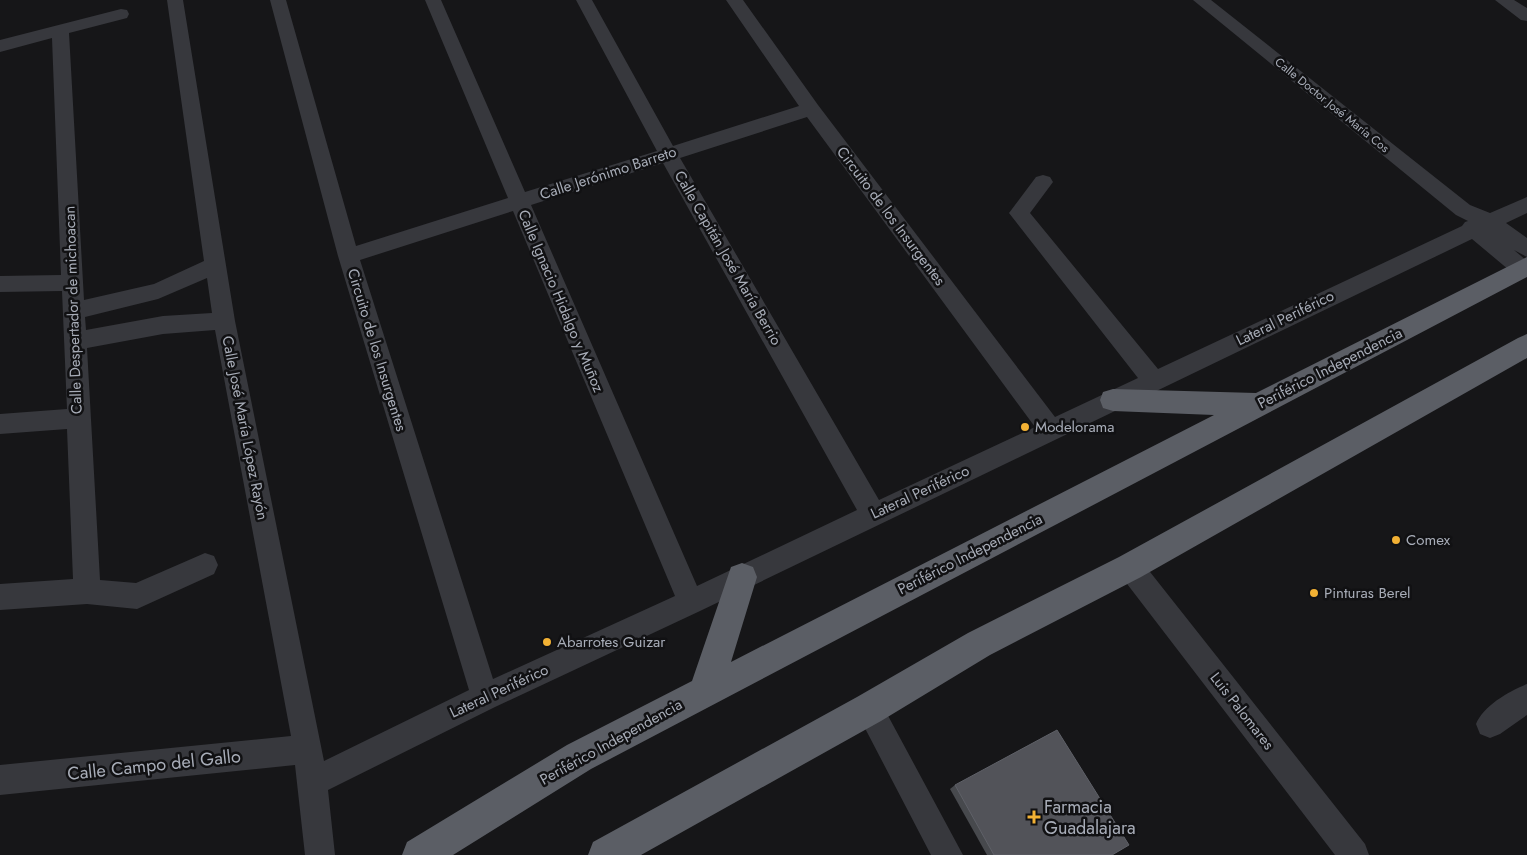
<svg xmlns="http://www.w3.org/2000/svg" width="1527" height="855" font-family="Jost,sans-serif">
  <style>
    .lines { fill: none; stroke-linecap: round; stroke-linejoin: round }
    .minor { fill: #37383d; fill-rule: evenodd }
    .trunk { fill: #5b5e65; fill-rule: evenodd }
    .wall { fill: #47494d }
    .building { fill: #525359; stroke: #5f6168 }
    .poi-dot { fill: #f2b134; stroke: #111113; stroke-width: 2 }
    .labels { text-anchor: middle; stroke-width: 5; stroke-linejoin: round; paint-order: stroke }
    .far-street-label { font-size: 12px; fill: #a8adb8; stroke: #111113 }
    .street-label { font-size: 15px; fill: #a8adb8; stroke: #111113 }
    .poi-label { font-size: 15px; fill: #a8adb8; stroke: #111113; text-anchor: start }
    .near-street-label { font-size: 18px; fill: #a8adb8; stroke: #111113 }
    .near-poi-label { font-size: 18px; fill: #a8adb8; stroke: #111113; text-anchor: start }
  </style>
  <rect width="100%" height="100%" fill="#161618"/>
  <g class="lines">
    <!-- minor -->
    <path class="minor" d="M167,0H183L235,321L324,761L469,690L338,256L270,0H286L356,246L508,198L425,0H441L525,192L657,151L576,0H592L673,146L799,106L726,0H743L818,105L1055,417L1138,378L1009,213L1036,177L1043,175L1050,177L1053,182L1030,213L1158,369L1462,226L1465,222L1468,221L1456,215L1193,0H1211L1470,205L1490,213L1527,197V213L1506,223L1527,238V257L1514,250L1527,261V276L1522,277L1515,275L1472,239L700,611L495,707L328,790L335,855H305L295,765L0,795V765L291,736L215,330L163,334L87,348L100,580L136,583L205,553L214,556L218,565L214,574L137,609L87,604L0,610V584L73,579L67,429L0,434V414L67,409L62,291L0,292V276L61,275L52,38L0,52V40L121,9L127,10L129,14L127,18L69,33L84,300L154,284L204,261ZM807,117L1035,427L879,500L680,158ZM663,163L857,510L697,586L531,205ZM513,211L675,596L493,679L360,260ZM207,278L212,313L163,316L86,330L85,317L158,299Z
      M1495,0H1514L1527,8V21L1521,20Z
      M1130,555L1139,558L1365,844L1369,855H1335L1121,576L1117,567L1121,558Z
      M1527,684V715L1500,734L1490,738L1480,734L1476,724C1483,706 1509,691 1527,684Z
      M869,695L879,699L963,855H931L855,709L859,699Z"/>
    <!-- trunk -->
    <path class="trunk" d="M1527,257V277L591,769L453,855H402L407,842L567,745L692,681L731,567L742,563L753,567L757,577L731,662L1214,415L1113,411L1103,408L1100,400L1103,392L1113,389L1256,393Z
      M1527,334V358L1141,577L990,655L881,721L641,855H588L593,842L857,697L968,633L1119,557L1518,338Z"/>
  </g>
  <!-- wall -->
  <path class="wall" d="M955,785L1112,855H987L950,789Z"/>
  <!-- building -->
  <path class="building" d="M1057,730L1129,845L1112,855H994L955,785Z"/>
  <!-- markers -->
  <g class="poi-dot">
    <circle cx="1025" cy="427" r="5"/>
    <circle cx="1396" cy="540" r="5"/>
    <circle cx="1314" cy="593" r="5"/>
    <circle cx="547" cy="642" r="5"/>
    <path d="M1031.5 809.5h5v5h5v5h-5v5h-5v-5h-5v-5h5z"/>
  </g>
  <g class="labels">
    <!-- far-street labels -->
    <g class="far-street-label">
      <text transform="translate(1332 105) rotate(39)" y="4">Calle Doctor José María Cos</text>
    </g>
    <!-- street labels -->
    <g class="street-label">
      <text transform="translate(608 173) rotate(-18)" y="5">Calle Jerónimo Barreto</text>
      <text transform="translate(891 216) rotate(53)" y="5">Circuito de los Insurgentes</text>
      <text transform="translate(728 258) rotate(60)" y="5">Calle Capitán José María Berrio</text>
      <text transform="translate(561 301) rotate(67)" y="5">Calle Ignacio Hidalgo y Muñoz</text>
      <text transform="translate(73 310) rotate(-92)" y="5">Calle Despertador de michoacan</text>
      <text transform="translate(1285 318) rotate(-26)" y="5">Lateral Periférico</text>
      <text transform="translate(377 350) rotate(73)" y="5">Circuito de los Insurgentes</text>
      <text transform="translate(1330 368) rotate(-27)" y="5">Periférico Independencia</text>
      <text transform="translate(245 428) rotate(79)" y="5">Calle José María López Rayón</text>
      <text transform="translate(920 492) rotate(-25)" y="5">Lateral Periférico</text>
      <text transform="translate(970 554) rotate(-27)" y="5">Periférico Independencia</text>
      <text transform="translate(499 691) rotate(-25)" y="5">Lateral Periférico</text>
      <text transform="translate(1242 711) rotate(52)" y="5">Luis Palomares</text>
      <text transform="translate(611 742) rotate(-29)" y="5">Periférico Independencia</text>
    </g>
    <!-- poi labels -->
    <g class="poi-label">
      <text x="1035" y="432">Modelorama</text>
      <text x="1406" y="545">Comex</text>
      <text x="1324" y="598">Pinturas Berel</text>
      <text x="557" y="647">Abarrotes Guizar</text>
    </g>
    <!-- near-street labels -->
    <g class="near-street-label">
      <text transform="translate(154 765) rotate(-6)" y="6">Calle Campo del Gallo</text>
    </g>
    <!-- near-poi labels -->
    <g class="near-poi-label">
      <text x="1044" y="813">Farmacia<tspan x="1044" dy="21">Guadalajara</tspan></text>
    </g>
  </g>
</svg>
